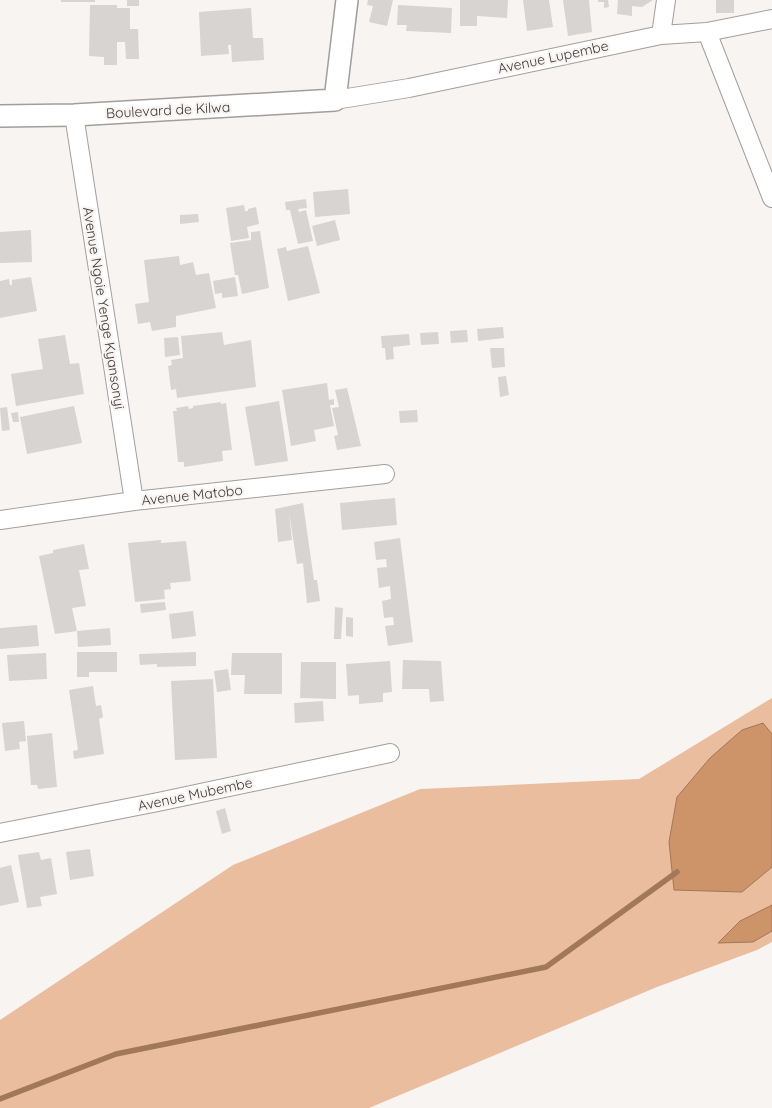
<svg xmlns="http://www.w3.org/2000/svg" width="772" height="1108" font-family="Quicksand,sans-serif">
  <style>
    .green { fill: #eabd9e }
    .water { fill: #cd9369; stroke: #a1785a }
    .lines { fill: none; stroke-linecap: round; stroke-linejoin: round }
    .stream { stroke: #a1785a; stroke-width: 5.5 }
    .building { fill: #d7d4d2 }
    .minor-casing { stroke: #a19e9c; stroke-width: 20 }
    .tertiary-casing { stroke: #a19e9c; stroke-width: 24 }
    .minor { stroke: #fff; stroke-width: 18 }
    .tertiary { stroke: #fff; stroke-width: 21 }
    .labels { text-anchor: middle; stroke-width: 4.5; stroke-linejoin: round; paint-order: stroke }
    .street-label { font-size: 14px; fill: #3a3938; stroke: #f8f4f2 }
  </style>
  <rect width="100%" height="100%" fill="#f8f4f2"/>
  <!-- green -->
  <path class="green" d="M772,698V942L757,950L657,987L369,1108H0V1020L233,865L420,789L639,779Z"/>
  <!-- water -->
  <path class="water" d="M763,723L772,734V867L742,892L674,890L669,842L677,797L710,758L742,730Z
    M772,905V931L753,942L718,943L740,921Z"/>
  <g class="lines">
    <!-- stream -->
    <path class="stream" d="M0,1099L116,1054L546,967L677,872"/>
  </g>
  <!-- building -->
  <path class="building" d="M61,0H95V2H61Z
    M127,0H139V6H127Z
    M368,0H393L387,26L369,22L373,6L367,5Z
    M460,0H508L507,18L477,16V26H460Z
    M523,0H549L553,27L527,31Z
    M563,0H589L592,32L568,36Z
    M598,0H608L609,7L604,8V2H598Z
    M618,0H653L642,7L632,6V16L617,14Z
    M716,0H734V13H716Z
    M90,5H117V8H130V29H138L139,59H126L125,42H117V65H104V57L89,56Z
    M398,5L452,8L451,33L406,31L407,25H397Z
    M251,8L253,38H263L264,60L232,62L231,45H228L229,54L201,56L199,12Z
    M348,189L350,214L315,217L313,192Z
    M306,199L307,208L298,209L299,212L306,210L313,241L298,244L290,210H286L285,202Z
    M244,205L245,211H248V209L256,207L259,224L247,227L249,238L231,241L226,208Z
    M198,214L199,222L180,224V215Z
    M335,220L340,240L317,246L312,226Z
    M31,230L32,262L0,263V232Z
    M260,231L269,288L242,294L238,275H235L230,243L251,240V232Z
    M308,246L320,293L288,301L277,249L286,247L287,251Z
    M179,256L180,265L193,262L196,275L209,273L216,308L176,316V327L152,331L150,322L138,324L135,304L149,302L144,260Z
    M31,277L37,311L0,318V281L9,279L10,285H12V280Z
    M235,277L238,296L222,298V293L215,294L213,281Z
    M503,327L504,338L478,341L477,329Z
    M467,330L468,342L451,343L450,331Z
    M222,332L224,345L251,340L256,387L177,398L176,389L171,390L168,366L172,365L171,360L183,358L181,336Z
    M438,332L439,344L421,345L420,333Z
    M409,334L410,345L393,347L394,359L386,360L385,348H382L381,336Z
    M65,335L70,364L79,363L84,394L16,406L11,374L43,369L38,339Z
    M178,337L180,355L165,357L164,338Z
    M490,348H504L505,367L492,368Z
    M506,376L509,395L500,397L498,377Z
    M327,383L329,400L334,399V405H330L334,426L314,430L316,441L291,446L282,390Z
    M347,388L361,446L337,450L334,436L338,435L332,408L339,407L335,390Z
    M279,401L288,461L255,466L245,407Z
    M221,402V404L226,403L232,450L222,451L223,461L184,467V462H178L173,411H177L176,408L188,406L189,409L193,408V406Z
    M74,406L82,443L27,454L20,417Z
    M7,407L10,430L2,431L0,408Z
    M417,410L418,422L400,423L399,411Z
    M18,412L19,422H13L11,413Z
    M395,498L397,525L342,530L340,503Z
    M303,503L314,580H317L320,601L307,603L303,563L297,564L289,512L292,540L278,542L275,509Z
    M400,538L413,642L388,646L385,626L394,625L393,617L384,618L382,601L391,599L390,586L379,588L377,568L387,567L386,559L376,560L374,542Z
    M161,540V543L186,541L191,581L170,583L171,589L164,590L165,599L135,602L128,543Z
    M84,544L89,569L79,570L86,606L72,608L77,631L110,628L111,645L78,647L77,631L55,634L39,556L53,553V550Z
    M165,602L166,610L141,613L140,604Z
    M335,607L343,608L341,639H334Z
    M193,611L196,636L172,639L169,614Z
    M346,617L353,618V637L346,636Z
    M37,625L39,646L0,649V628Z
    M77,652H117V672H89V677H77Z
    M196,652V666L157,667V664L140,665L139,654Z
    M46,653L47,679L9,681L7,655Z
    M232,653H282V694H244L245,675H231Z
    M403,660L441,661L444,701L430,702L429,689H402Z
    M390,661L392,692L383,693V702L359,704V695L348,696L346,664Z
    M301,662H336V699L300,698Z
    M228,669L231,690L217,692L214,671Z
    M213,679L217,758L175,760L171,681Z
    M93,686L96,706L101,705L103,717L99,719L104,754L74,759L73,751L78,750L69,690Z
    M323,701L324,721L295,723L294,703Z
    M24,721L26,741L19,742L20,749L5,751L2,723Z
    M52,733L57,787L38,789L37,785H31L27,736Z
    M225,808L231,831L222,834L216,811Z
    M90,849L94,876L70,880L66,852Z
    M39,852L41,860L51,858L57,894L40,897L42,906L27,908L18,855Z
    M11,865L19,902L0,906V868Z"/>
  <g class="lines">
    <defs>
      <path id="minor" d="M707,32L772,198
        M661,35L666,0
        M335,100L409,88L661,35L707,32L772,19
        M74,115L134,501
        M0,520L134,501L385,474
        M0,833L158,802L390,753"/>
      <path id="tertiary" d="M0,116L74,115L335,100L347,0"/>
    </defs>
    <!-- minor casing -->
    <use href="#minor" class="minor-casing"/>
    <!-- tertiary casing -->
    <use href="#tertiary" class="tertiary-casing"/>
    <!-- minor -->
    <use href="#minor" class="minor"/>
    <!-- tertiary -->
    <use href="#tertiary" class="tertiary"/>
  </g>
  <g class="labels">
    <!-- street labels -->
    <g class="street-label">
      <text transform="translate(553 57) rotate(-12)" y="5">Avenue Lupembe</text>
      <text transform="translate(168 110) rotate(-3)" y="5">Boulevard de Kilwa</text>
      <text transform="translate(104 308) rotate(81)" y="5">Avenue Ngoie Yenge Kyansonyi</text>
      <text transform="translate(192 495) rotate(-6)" y="5">Avenue Matobo</text>
      <text transform="translate(195 794) rotate(-12)" y="5">Avenue Mubembe</text>
    </g>
  </g>
</svg>
